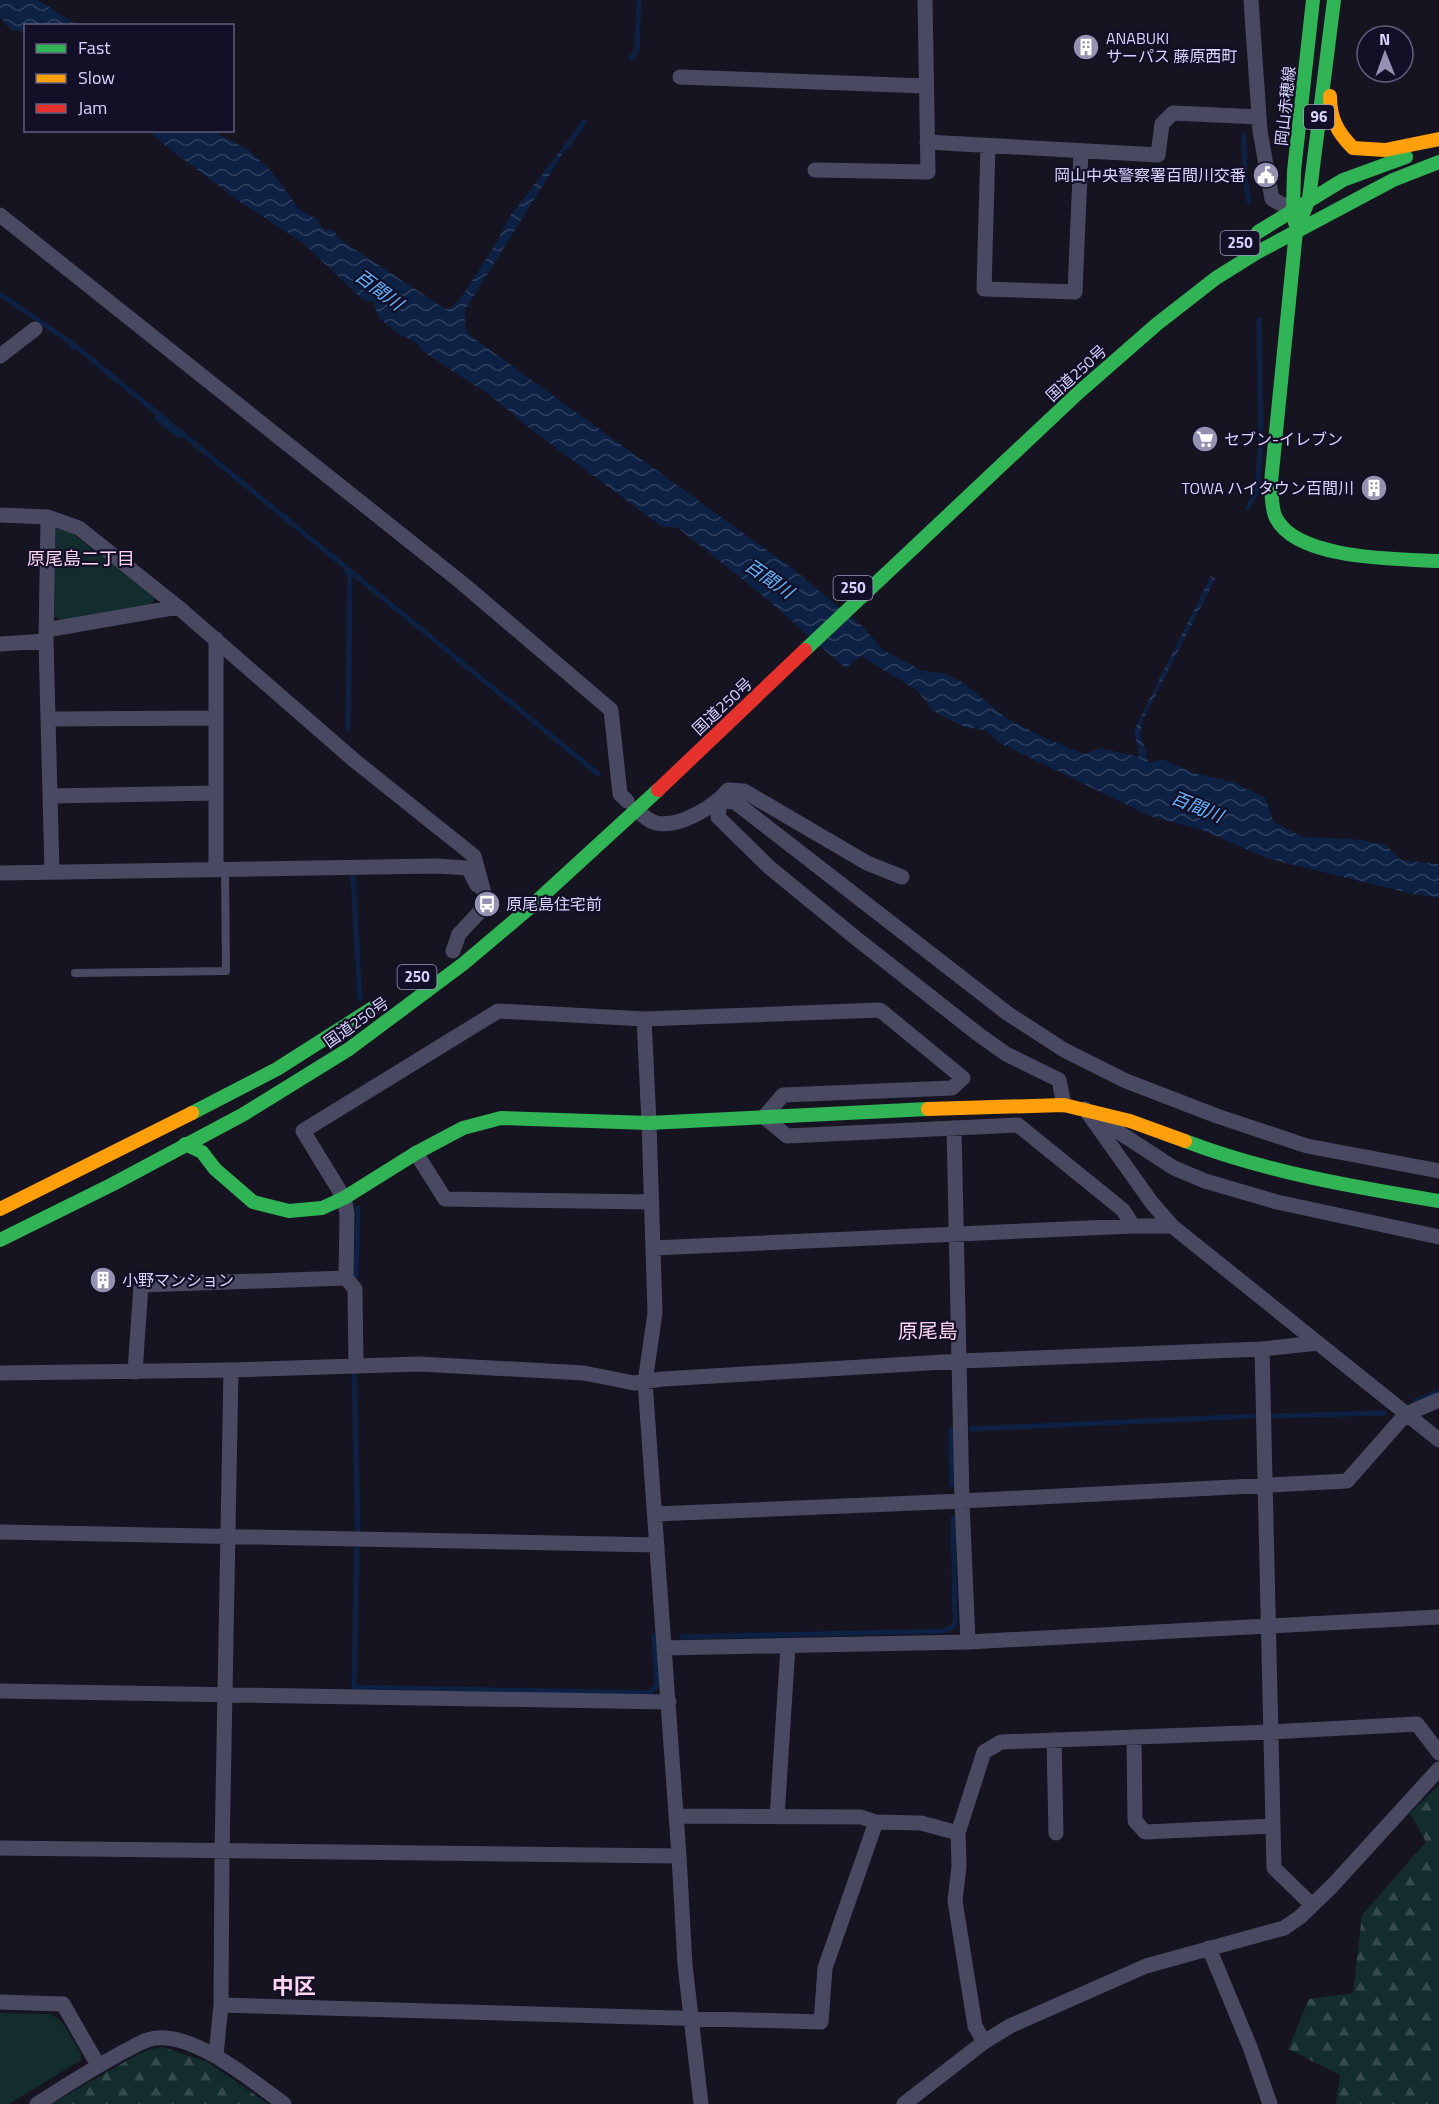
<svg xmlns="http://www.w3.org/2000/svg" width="1439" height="2104" font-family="'Titillium Web','Noto Sans JP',sans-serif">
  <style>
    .forest { fill: url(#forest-firs) }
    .green { fill: #132c2d }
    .water { fill: url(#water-waves) }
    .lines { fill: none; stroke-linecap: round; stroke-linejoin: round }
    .stream { stroke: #0d2144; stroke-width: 5 }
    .lane { stroke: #4a4962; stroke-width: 8 }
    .street { stroke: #4a4962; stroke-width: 15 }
    .fast { stroke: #30b455; stroke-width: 14 }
    .slow { stroke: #ff9f0a; stroke-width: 14 }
    .jam { stroke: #e5322d; stroke-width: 14 }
    .labels { text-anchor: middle; stroke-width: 4.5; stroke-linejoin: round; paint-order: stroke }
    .shield { fill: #130f26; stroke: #9e99be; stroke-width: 1.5 }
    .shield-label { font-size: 15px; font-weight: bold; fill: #d9d4ff }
    .poi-label { font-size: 16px; fill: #d9d4ff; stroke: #130f26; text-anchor: start }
    .street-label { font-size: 16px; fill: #d9d4ff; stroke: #130f26 }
    .water-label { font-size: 18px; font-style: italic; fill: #62b6ff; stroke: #130f26 }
    .neighbourhood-label { font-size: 18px; fill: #ffd6f0; stroke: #130f26 }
    .quarter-label { font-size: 20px; fill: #ffd6f0; stroke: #130f26 }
    .district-label { font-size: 22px; font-weight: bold; fill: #ffd6f0; stroke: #130f26 }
  </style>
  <defs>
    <pattern id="forest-firs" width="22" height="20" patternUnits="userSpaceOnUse" patternTransform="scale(1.5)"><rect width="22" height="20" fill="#132c2d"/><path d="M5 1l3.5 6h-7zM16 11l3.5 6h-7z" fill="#354a4c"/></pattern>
    <pattern id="water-waves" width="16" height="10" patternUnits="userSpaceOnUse" patternTransform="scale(1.5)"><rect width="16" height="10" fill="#0d2144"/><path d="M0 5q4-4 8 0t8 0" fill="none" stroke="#304060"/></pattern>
  </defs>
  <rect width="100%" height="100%" fill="#161421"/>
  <!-- forest -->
  <path class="forest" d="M1439,1785V2104H1336L1340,2075L1288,2049L1309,1999L1353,1993L1362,1915L1426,1842L1410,1813Z
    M162,2047L208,2062L268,2104H51L137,2055L148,2050Z"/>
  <!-- green -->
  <path class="green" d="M53,526L73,534L155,598L150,606L62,621L53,616Z
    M0,2013L51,2014L62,2022L81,2053V2060L9,2104H0Z"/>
  <!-- water -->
  <path class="water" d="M0,0H38L77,25L26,26L25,35L21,31L11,30L0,17Z
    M581,124L465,310V325L468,334L793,569L864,628L883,650L923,671L943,673L964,683L1006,718L1047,739L1085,754L1100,748L1139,757C1139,747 1135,739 1134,730L1211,576L1215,579L1143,720C1136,744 1147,740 1146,758L1150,763L1162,759L1194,773L1233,782L1265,798L1274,822L1303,837L1354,839L1386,845L1401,860L1439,864V898L1413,894L1266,858L1202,830L1150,816L1000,743L985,730L964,727L933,711L918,691L861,656L845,668L761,594L678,528L661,526L532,430L490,395L425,353L416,342L400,335L379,318L373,302L362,299L302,242L240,202L162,143L149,131H212L248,149L271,171L299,209L318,220L324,230L332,229L341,240L445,309L452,307L460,299L495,245L510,216Z"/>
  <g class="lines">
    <!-- stream -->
    <path class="stream" d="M631,58L637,50L639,0
      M1244,134L1245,180L1249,202
      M566,147L584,122
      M0,294L74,345L72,347
      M74,345L598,774
      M157,418L178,435
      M1248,508L1257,490L1261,440L1259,320
      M346,571L350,575L348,730
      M353,876L360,999
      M356,1277L358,1208
      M354,1372L358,1531
      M1415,1401L1439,1392
      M1273,1416L1385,1413
      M971,1429L1255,1416
      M952,1485L951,1429H954
      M357,1548L354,1687L650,1693L657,1685L654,1636H657
      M682,1637L943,1631L951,1628L955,1623L953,1518"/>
    <!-- lane -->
    <path class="lane" d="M75,973L226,971L225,870"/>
    <!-- street -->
    <path class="street" d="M1251,0L1260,131L1272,199L1293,210
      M680,77L926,86
      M927,142L1158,155L1162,124L1173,113L1259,117
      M988,146L984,289L1075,292L1081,151
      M815,170L928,172L925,0
      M0,215L462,583L611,710L620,794L627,801
      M0,356L35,329
      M0,515L48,517L79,528L178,607L355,761L474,856L487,904
      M48,517L46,641L52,872
      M46,630L178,607
      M216,639V870
      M0,644L46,641
      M48,719L216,718
      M50,796L216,793
      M720,801L735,802L1007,1013L1064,1050L1126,1081L1217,1116L1307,1146L1439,1171
      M720,801L718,817L769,867L857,939L978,1034L1006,1054L1059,1080L1064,1105
      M636,810C642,814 648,821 656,823C679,828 714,807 728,790L744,791L867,863L902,877
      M0,873L436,866L468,868L477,885
      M453,951L459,934L487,904
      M644,1019L649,1123L655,1313L645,1382L679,1856L685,1965L701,2104
      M1085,1109L1152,1203L1172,1226L1439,1440
      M1097,1118L1174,1168L1205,1181L1277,1202L1439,1237
      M954,1128L962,1501L968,1642
      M416,1153L445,1199L652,1202
      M653,1248L1133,1226H1172
      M346,1278L355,1289L356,1366
      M1262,1349L1274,1868L1312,1905
      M135,1372L141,1285L346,1278L347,1214L344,1198L303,1131L498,1011L644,1019L880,1010L963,1078L952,1088L783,1095L764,1117L787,1136L1018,1125L1123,1210L1133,1226
      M0,1373L231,1370L419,1364L584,1373L634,1383L663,1379L960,1361L1262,1349L1318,1343
      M655,1514L962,1501L1347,1481L1406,1414L1439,1400
      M0,1532L657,1545
      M664,1648L968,1642L1439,1617
      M0,1691L669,1702
      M1134,1737L1135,1821L1145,1832L1273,1826
      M1054,1740L1056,1833
      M676,1816L861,1817L876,1822L921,1823L958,1833
      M777,1817L788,1646
      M0,1848L679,1856
      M1209,1948L1250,2047L1270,2104
      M0,2002L63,2004L98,2065
      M221,2005L821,2022L825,1968L876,1822
      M984,2042L975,2026L955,1901L959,1866L958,1833L984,1752L1001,1742L1270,1732L1417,1724L1439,1753
      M216,2055L221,2005L222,1852L231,1370
      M37,2104C65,2086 93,2068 123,2052C131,2048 139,2043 147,2040C188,2026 252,2081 284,2104
      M904,2104L984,2042L1010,2026L1146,1966L1284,1928L1300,1917L1333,1885L1439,1769"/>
    <!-- fast -->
    <path class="fast" d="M1303,214L1309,199L1334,0
      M1295,223L1293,210L1294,171L1313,0
      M1296,231L1271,482C1272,493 1271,509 1276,518C1297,560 1398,559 1439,561
      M1258,232L1343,180L1406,157
      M805,650L1078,393L1157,324L1216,278L1256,253L1393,180L1439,162
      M192,1113L277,1069L379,1004
      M1185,1141C1266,1172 1354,1187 1439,1201
      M185,1144L202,1152L215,1169L253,1202L289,1211L322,1208L344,1198L416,1153L463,1128L501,1118L649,1123L928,1109
      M0,1240L113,1184L244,1114L349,1049L463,964L527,910L658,790"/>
    <!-- slow -->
    <path class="slow" d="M1330,96C1330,118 1337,132 1353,148L1385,150L1439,139
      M928,1109L1064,1105L1130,1121L1185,1141
      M0,1209L192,1113"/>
    <!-- jam -->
    <path class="jam" d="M658,790L805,650"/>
  </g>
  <!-- icons -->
  <defs>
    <symbol id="building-disc" viewBox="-11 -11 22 22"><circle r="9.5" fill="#9591b1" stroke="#130f26"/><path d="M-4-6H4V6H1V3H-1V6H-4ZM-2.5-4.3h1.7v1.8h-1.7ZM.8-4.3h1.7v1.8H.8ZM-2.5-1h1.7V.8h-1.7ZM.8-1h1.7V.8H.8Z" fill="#fff"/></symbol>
    <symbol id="civic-disc" viewBox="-11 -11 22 22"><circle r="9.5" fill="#9591b1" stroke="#130f26"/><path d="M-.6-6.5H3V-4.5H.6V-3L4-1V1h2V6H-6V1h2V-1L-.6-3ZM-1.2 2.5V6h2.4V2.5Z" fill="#fff"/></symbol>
    <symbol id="supermarket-disc" viewBox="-11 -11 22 22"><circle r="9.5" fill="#9591b1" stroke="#130f26"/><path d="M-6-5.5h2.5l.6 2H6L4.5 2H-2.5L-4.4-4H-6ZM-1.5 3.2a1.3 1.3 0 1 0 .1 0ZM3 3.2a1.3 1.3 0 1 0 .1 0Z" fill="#fff"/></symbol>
    <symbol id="bus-disc" viewBox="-11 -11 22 22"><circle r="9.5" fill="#9591b1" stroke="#130f26"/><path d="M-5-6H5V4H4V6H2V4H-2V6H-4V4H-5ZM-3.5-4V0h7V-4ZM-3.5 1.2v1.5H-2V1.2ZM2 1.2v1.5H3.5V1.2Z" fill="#fff"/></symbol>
  </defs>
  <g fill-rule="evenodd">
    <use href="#building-disc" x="1071" y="32" width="30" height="30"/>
    <use href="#civic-disc" x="1251" y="160" width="30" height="30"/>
    <use href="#supermarket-disc" x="1190" y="424" width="30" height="30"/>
    <use href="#building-disc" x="1359" y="473" width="30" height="30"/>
    <use href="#bus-disc" x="472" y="889" width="30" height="30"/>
    <use href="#building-disc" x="88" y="1265" width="30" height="30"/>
  </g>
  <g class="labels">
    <!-- shield labels -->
    <g class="shield">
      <rect x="1304" y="105" width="30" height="24" rx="4.5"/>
      <rect x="1220.5" y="231" width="39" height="24" rx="4.5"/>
      <rect x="833.5" y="576" width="39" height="24" rx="4.5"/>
      <rect x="397.5" y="965" width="39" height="24" rx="4.5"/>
    </g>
    <g class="shield-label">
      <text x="1319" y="122">96</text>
      <text x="1240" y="248">250</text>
      <text x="853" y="593">250</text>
      <text x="417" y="982">250</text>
    </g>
    <!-- poi labels -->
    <g class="poi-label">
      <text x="1106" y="44">ANABUKI<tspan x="1106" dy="18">サーパス 藤原西町</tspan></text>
      <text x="1246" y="181" text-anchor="end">岡山中央警察署百間川交番</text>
      <text x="1224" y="445">セブン-イレブン</text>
      <text x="1354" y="494" text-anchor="end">TOWA ハイタウン百間川</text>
      <text x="506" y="910">原尾島住宅前</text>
      <text x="122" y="1286">小野マンション</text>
    </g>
    <!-- street labels -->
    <g class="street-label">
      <text transform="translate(1285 106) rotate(-84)" y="6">岡山赤穂線</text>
      <text transform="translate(1076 373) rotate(-42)" y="6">国道250号</text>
      <text transform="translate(722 706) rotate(-43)" y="6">国道250号</text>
      <text transform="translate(356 1022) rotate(-35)" y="6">国道250号</text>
    </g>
    <!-- water labels -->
    <g class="water-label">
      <text transform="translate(379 290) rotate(37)" y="6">百間川</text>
      <text transform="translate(769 579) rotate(35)" y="6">百間川</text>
      <text transform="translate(1197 807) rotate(22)" y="6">百間川</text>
    </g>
    <!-- neighbourhood labels -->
    <g class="neighbourhood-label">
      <text x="81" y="565">原尾島二丁目</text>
    </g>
    <!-- quarter labels -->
    <g class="quarter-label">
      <text x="928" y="1338">原尾島</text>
    </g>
    <!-- district labels -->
    <g class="district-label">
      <text x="294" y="1994">中区</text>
    </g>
  </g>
  <!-- legend -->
  <rect x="24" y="24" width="210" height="108" fill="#130f26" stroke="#625e7d" stroke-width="1.5"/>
  <rect x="36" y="44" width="30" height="9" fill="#30b455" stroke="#625e7d" stroke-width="1.5"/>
  <text x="78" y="54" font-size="18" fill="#d9d4ff">Fast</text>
  <rect x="36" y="74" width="30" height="9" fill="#ff9f0a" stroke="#625e7d" stroke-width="1.5"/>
  <text x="78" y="84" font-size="18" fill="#d9d4ff">Slow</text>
  <rect x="36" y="104" width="30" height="9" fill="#e5322d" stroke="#625e7d" stroke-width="1.5"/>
  <text x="78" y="114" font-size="18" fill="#d9d4ff">Jam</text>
  <!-- north arrow -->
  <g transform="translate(1385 54) rotate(359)"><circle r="28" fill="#130f26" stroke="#625e7d" stroke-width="1.5"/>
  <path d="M0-4.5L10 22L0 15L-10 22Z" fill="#9591b1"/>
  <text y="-9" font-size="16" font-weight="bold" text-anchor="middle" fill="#d9d4ff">N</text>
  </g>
</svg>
